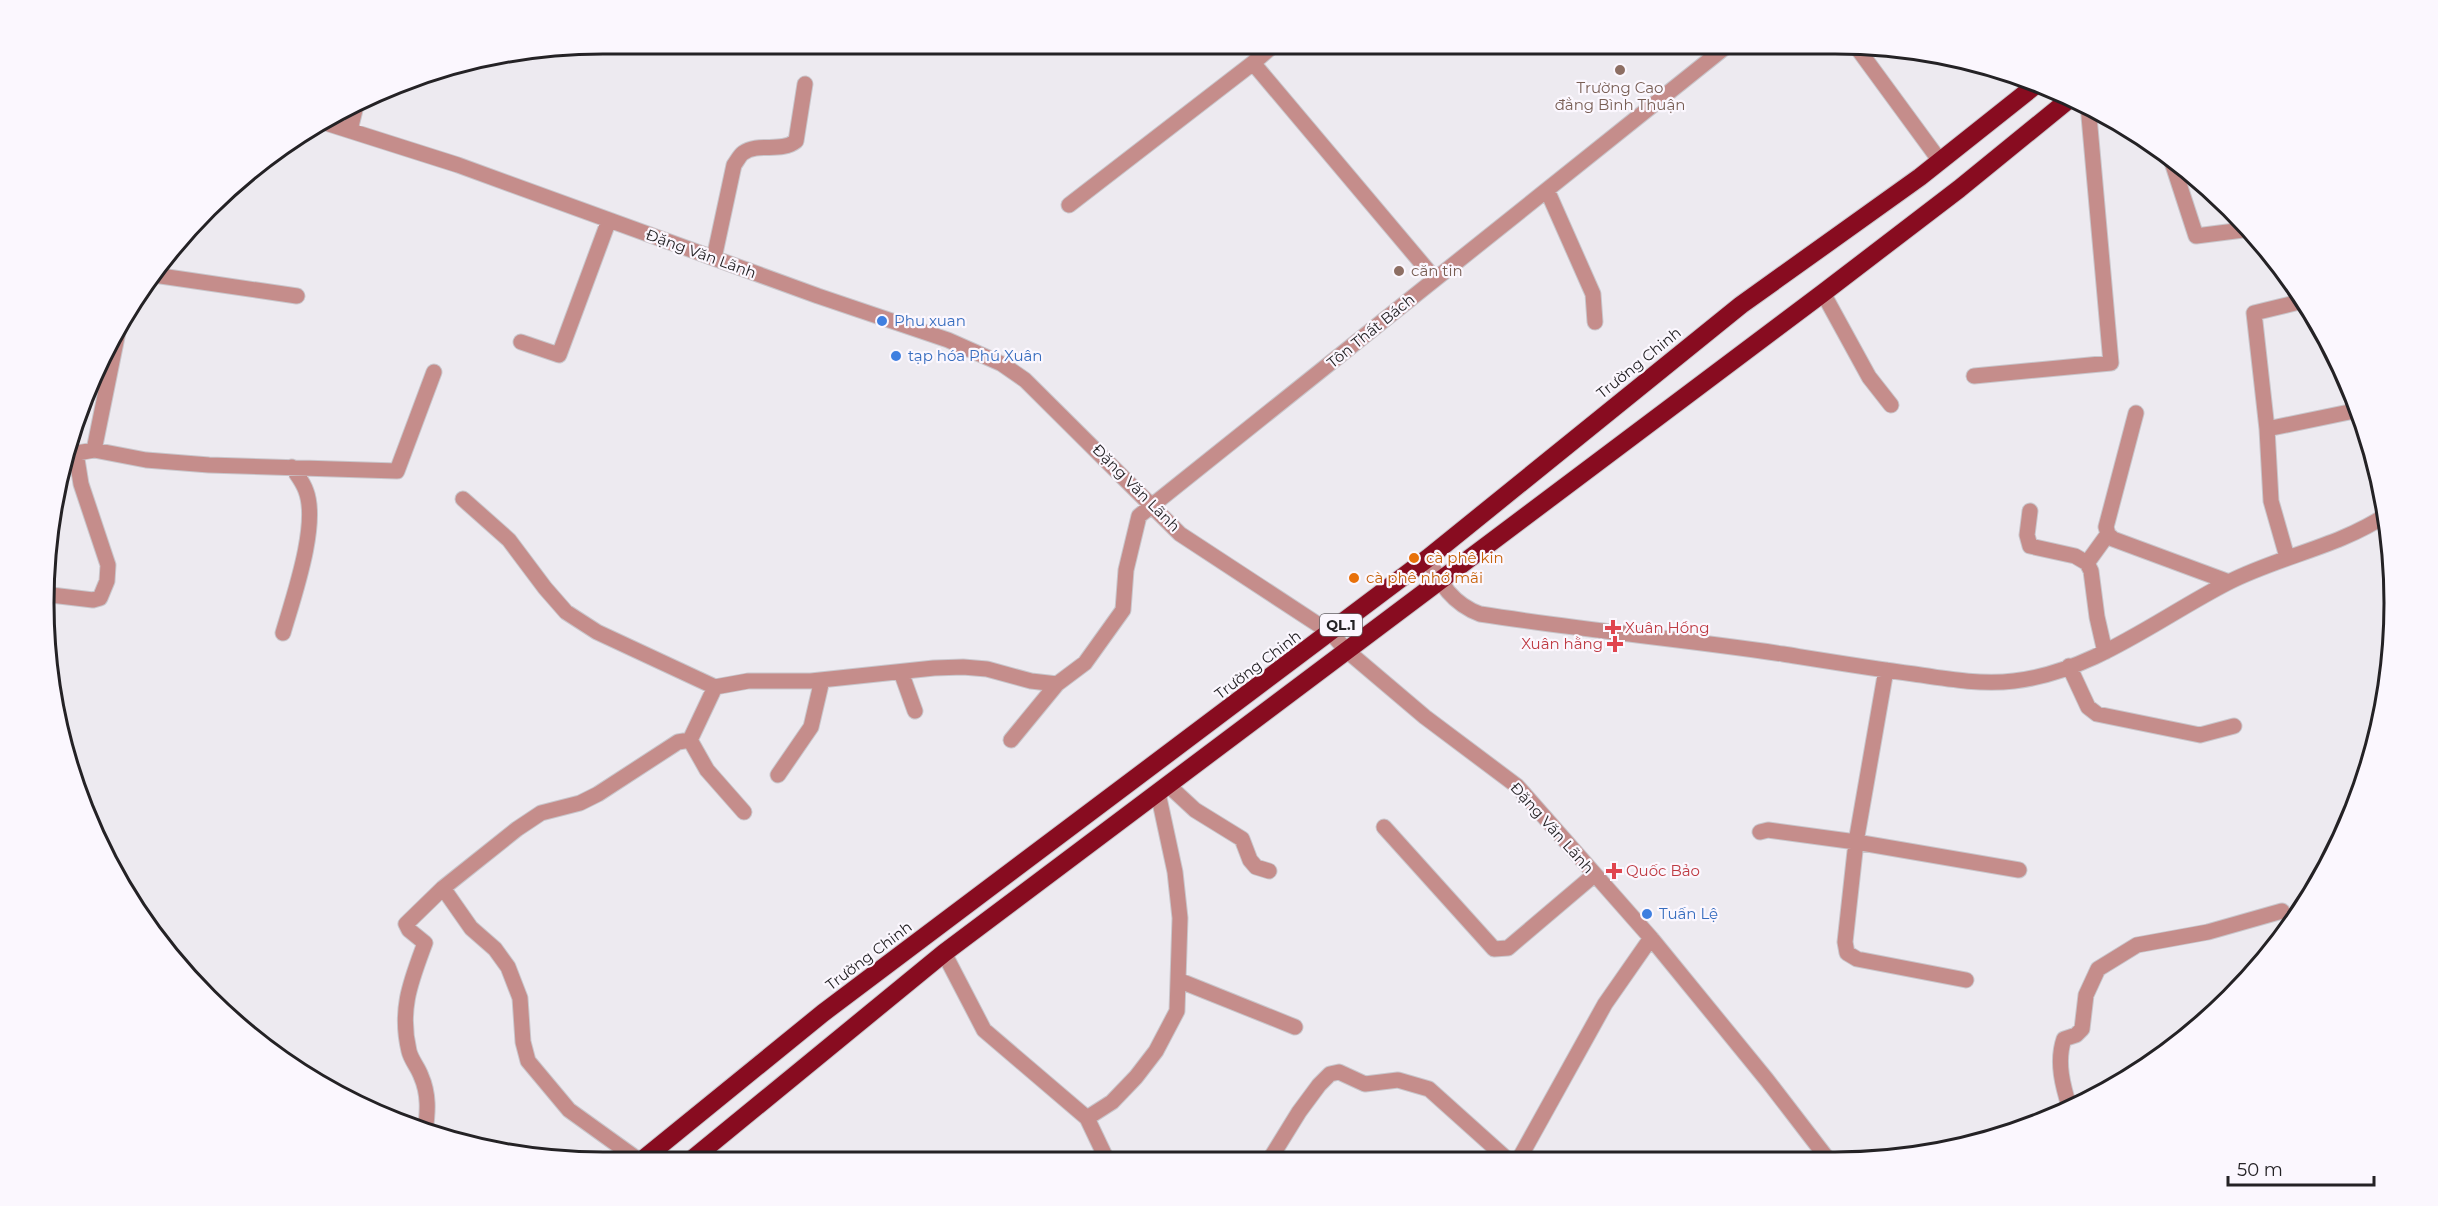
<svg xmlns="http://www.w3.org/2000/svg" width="2438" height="1206" font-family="Montserrat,sans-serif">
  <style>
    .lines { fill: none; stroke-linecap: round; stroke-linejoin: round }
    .minor-casing { stroke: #c9c6cb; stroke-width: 17 }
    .highway-casing { stroke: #c9c6cb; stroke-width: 20 }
    .minor { stroke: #c58d8b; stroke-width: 15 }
    .highway { stroke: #880c20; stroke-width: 18 }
    .education-dot { fill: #8d6e63; stroke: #fbf7fe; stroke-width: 2 }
    .shop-dot { fill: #3f7fe0; stroke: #fbf7fe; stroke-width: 2 }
    .food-dot { fill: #e8710a; stroke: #fbf7fe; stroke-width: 2 }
    .health-dot { fill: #e0444e; stroke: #fbf7fe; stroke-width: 2 }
    .labels { text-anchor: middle; stroke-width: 4.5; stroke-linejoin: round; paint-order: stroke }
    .shield { fill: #fbf7fe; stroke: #646266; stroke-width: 1.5 }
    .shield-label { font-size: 14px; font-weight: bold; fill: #242225 }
    .education-label { font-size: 15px; fill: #785e54; stroke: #fbf7fe }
    .street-label { font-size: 15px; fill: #242225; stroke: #fbf7fe }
    .shop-label { font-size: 15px; fill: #366cbe; stroke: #fbf7fe; text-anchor: start }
    .food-label { font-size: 15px; fill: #c56008; stroke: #fbf7fe; text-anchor: start }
    .health-label { font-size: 15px; fill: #be3a42; stroke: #fbf7fe; text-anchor: start }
    .rim { fill: none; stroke: #242225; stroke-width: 3 }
  </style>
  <rect width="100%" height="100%" fill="#edeaf0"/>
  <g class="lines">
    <defs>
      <path id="minor" d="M1275,44L1253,63L1435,279
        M1855,45L1940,161
        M329,124L458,165L818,296L948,340L1002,364L1025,380L1180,534L1331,633L1346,650L1425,717L1517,786L1651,938L1767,1080L1827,1158
        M350,130L355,110
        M2170,156L2196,236L2251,229
        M1547,190L1593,294L1595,322
        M1069,205L1253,63
        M714,258L734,165C737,161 740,155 743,153C759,142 781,153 796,141L805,84
        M154,275L297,296
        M1823,293L1869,377L1891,405
        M521,342L559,355L609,220
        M1974,376L2111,363L2088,105
        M2136,413L2106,527L2108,534L2113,539L2229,582
        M2267,429L2359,410
        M94,450L119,327
        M66,455L94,450L146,460L209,465L397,471L434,372
        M463,499L509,540L545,588L566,612L597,632L715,687L748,681H811L934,668L963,667L987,669L1031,681L1057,684L1085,663L1123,610L1126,570L1139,516L1728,45
        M2030,511L2027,535L2030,546L2075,556L2087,563L2091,571L2097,617L2105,652
        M2287,557L2271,501L2267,429L2254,313L2303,301
        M1428,558C1440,584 1453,604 1480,614C1581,630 1682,639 1783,654C1827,661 1870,668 1914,674C1947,679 1981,685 2014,681C2093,672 2160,617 2229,582C2280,556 2338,547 2386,515
        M2087,563L2108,534
        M51,595L93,600L100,598L107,581L108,565L81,484L76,453
        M283,633C293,598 319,525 306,491C303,482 297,475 292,467
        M2069,666L2088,707L2097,714L2200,735L2234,726
        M1886,670L1856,842L1845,942L1847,953L1857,959L1966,980
        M901,672L915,711
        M690,740L707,770L744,812
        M1011,740L1057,684
        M778,775L811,727L822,680
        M1168,785L1195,810L1242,839L1250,860L1256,867L1269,871
        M1384,827L1494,949L1508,948L1594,875
        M1760,832L1768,830L1856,842L2019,870
        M944,953L984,1030L1087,1118
        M1178,980L1295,1027
        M2070,1109C2063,1087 2056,1062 2064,1039L2076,1035L2082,1029L2086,995L2098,969L2137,945L2208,932L2282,911
        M425,1131C428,1112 429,1094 421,1076C418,1067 411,1060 409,1051C399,1009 411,981 425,943L409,930L406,924L443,888
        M1270,1159L1299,1112L1319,1085L1330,1074L1339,1072L1365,1084L1398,1080L1429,1089L1507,1159
        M1519,1159L1605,1004L1651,938
        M1107,1160L1087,1118L1112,1102L1136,1077L1156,1051L1177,1011L1180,918L1175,872L1158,793
        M640,1161L569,1110L528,1061L523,1042L520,998L508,967L495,949L471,928L443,888L517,829L541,813L580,803L598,794L678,742L690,740L715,687"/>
      <path id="highway" d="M641,1161L823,1013L1428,558L1741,305L1920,177L2037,84
        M690,1161L944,953L1823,293L1959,189L2072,97"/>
    </defs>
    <!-- minor casing -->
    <use href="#minor" class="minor-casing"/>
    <!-- highway casing -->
    <use href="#highway" class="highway-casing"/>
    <!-- minor -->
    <use href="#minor" class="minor"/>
    <!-- highway -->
    <use href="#highway" class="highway"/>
  </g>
  <!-- markers -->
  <g class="education-dot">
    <circle cx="1620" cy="70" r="6"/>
    <circle cx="1399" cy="271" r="6"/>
  </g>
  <g class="shop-dot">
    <circle cx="882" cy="321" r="6"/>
    <circle cx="896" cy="356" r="6"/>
    <circle cx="1647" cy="914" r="6"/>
  </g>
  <g class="food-dot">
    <circle cx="1414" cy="558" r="6"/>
    <circle cx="1354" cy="578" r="6"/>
  </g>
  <g class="health-dot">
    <path d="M1610 619h6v6h6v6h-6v6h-6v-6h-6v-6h6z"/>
    <path d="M1612 635h6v6h6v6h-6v6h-6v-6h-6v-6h6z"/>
    <path d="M1611 862h6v6h6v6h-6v6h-6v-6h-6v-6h6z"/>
  </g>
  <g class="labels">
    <!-- shield labels -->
    <rect class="shield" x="1320" y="614" width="42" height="22" rx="4.5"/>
    <g class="shield-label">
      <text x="1341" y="630">QL.1</text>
    </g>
    <!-- education labels -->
    <g class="education-label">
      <text x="1620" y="93">Trường Cao<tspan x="1620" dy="17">đẳng Bình Thuận</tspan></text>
      <text x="1411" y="276" text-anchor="start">căn tin</text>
    </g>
    <!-- street labels -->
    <g class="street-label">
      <text transform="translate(701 254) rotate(20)" y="5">Đặng Văn Lãnh</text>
      <text transform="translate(1371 331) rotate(-39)" y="5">Tôn Thất Bách</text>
      <text transform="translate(1639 363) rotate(-39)" y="5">Trường Chinh</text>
      <text transform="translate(1136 488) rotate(45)" y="5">Đặng Văn Lãnh</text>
      <text transform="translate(1258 665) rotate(-37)" y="5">Trường Chinh</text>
      <text transform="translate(1552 828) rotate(48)" y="5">Đặng Văn Lãnh</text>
      <text transform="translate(869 956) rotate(-37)" y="5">Trường Chinh</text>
    </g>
    <!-- shop labels -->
    <g class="shop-label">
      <text x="894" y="326">Phu xuan</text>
      <text x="908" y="361">tạp hóa Phú Xuân</text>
      <text x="1659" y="919">Tuấn Lệ</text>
    </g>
    <!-- food labels -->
    <g class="food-label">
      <text x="1426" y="563">cà phê kin</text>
      <text x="1366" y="583">cà phê nhớ mãi</text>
    </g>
    <!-- health labels -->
    <g class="health-label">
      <text x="1625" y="633">Xuân Hồng</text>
      <text x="1603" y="649" text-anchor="end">Xuân hằng</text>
      <text x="1626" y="876">Quốc Bảo</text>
    </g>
  </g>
  <!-- crop -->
  <path d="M0 0H2438V1206H0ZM603 54H1835A549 549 0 0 1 2384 603V603A549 549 0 0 1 1835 1152H603A549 549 0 0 1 54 603V603A549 549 0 0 1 603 54Z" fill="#fbf7fe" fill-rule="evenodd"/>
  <path class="rim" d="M603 54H1835A549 549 0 0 1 2384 603V603A549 549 0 0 1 1835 1152H603A549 549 0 0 1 54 603V603A549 549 0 0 1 603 54Z"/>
  <!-- scale -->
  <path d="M2228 1176v9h146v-9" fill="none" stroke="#242225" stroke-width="3"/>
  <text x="2237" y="1176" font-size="18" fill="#242225" stroke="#fbf7fe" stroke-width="4.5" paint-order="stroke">50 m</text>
</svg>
